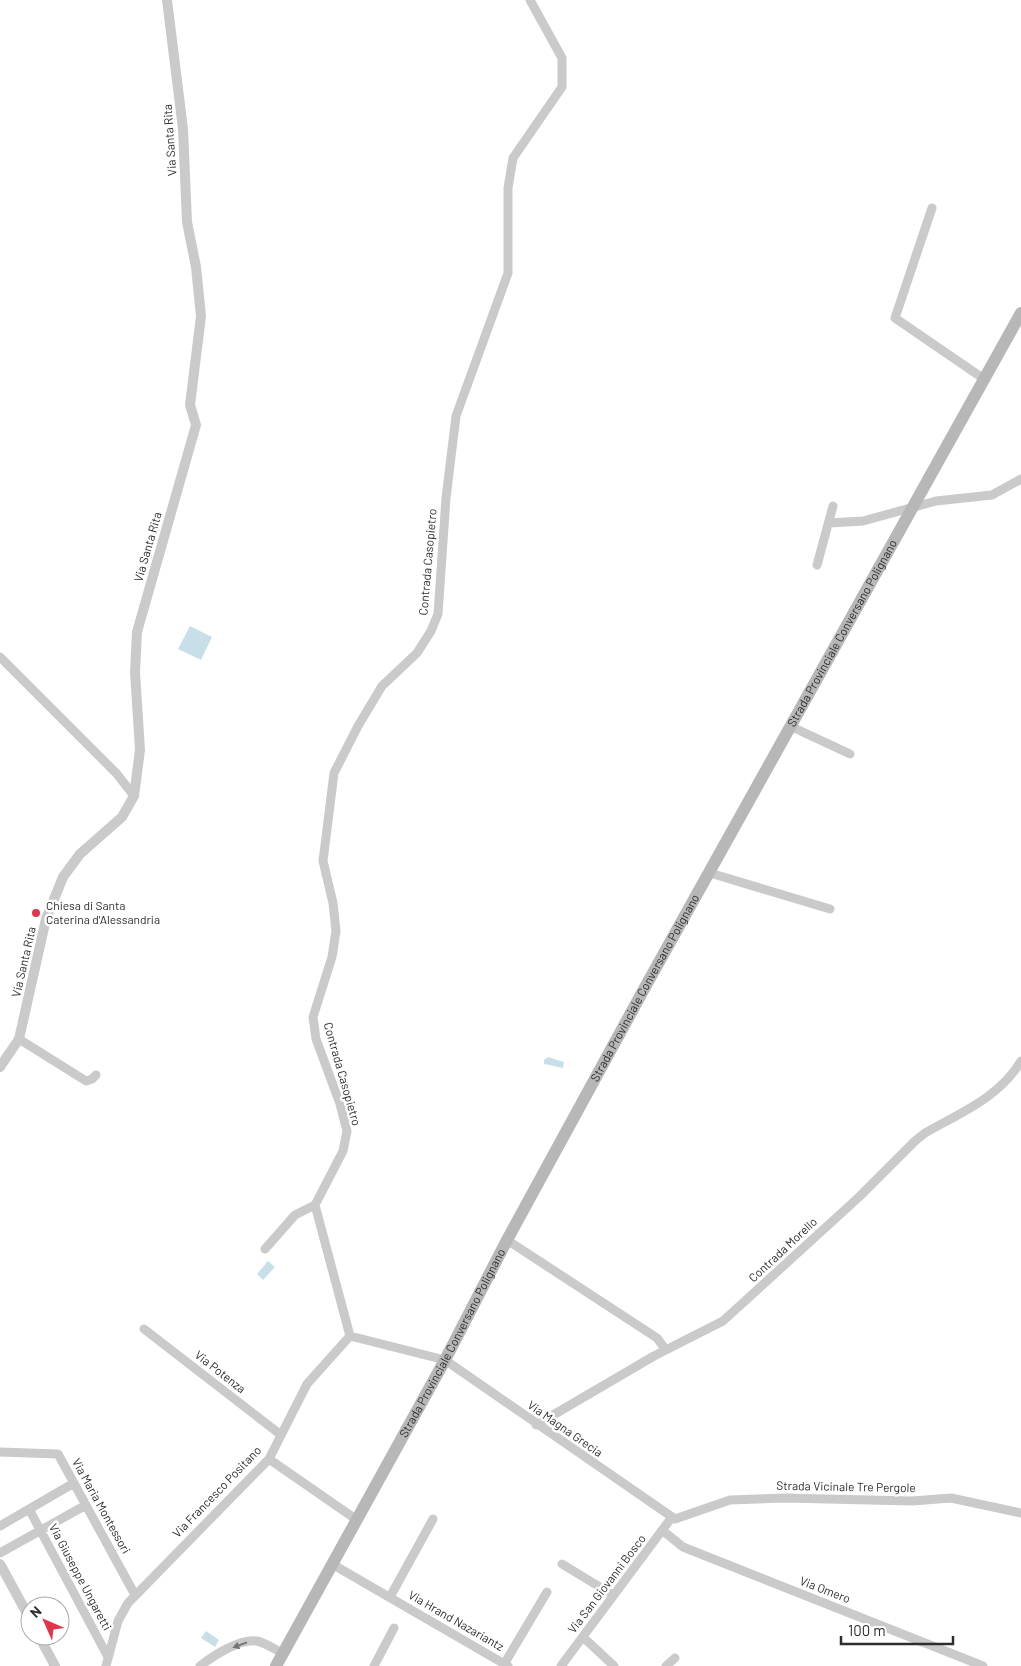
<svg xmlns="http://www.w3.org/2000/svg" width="1021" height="1666" font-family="Barlow,sans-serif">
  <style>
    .water { fill: #c8dfea }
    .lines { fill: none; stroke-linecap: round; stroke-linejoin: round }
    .minor { stroke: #cacaca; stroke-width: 9 }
    .tertiary { stroke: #cacaca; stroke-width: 10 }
    .secondary { stroke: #b7b7b7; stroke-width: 12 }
    .oneway { fill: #747474 }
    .poi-dot { fill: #df354d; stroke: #fff; stroke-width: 2 }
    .labels { text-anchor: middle; stroke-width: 5; stroke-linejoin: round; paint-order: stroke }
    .street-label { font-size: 12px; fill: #2d2d2d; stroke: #fff }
    .poi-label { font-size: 12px; fill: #2d2d2d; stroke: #fff; text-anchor: start }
  </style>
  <rect width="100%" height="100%" fill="#fff"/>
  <!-- water -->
  <path class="water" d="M190,626L212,637L201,660L178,649Z
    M548,1057L564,1062L563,1068L544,1064V1060Z
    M268,1261L275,1267L263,1280L257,1274Z
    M206,1631L219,1640L215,1647L201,1638Z"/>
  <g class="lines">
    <!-- minor -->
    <path class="minor" d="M530,0L562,58V87L513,158L508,188V273L456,416L446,498L438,614L431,631L417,653L382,686L358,726L334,773L323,861L333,903L336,931L332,957L313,1017L316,1039L340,1104L347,1131L343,1151L315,1205L350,1336L445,1360L675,1519L730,1500L785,1498L912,1501L951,1498L1021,1513
      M932,208L895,318L984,379
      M830,523L863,521L936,501L992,495L1021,479
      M817,565L833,506
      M0,657L117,774L134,796
      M790,726L850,754
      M710,873L830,909
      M19,1039L86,1081L92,1079L96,1075
      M507,1240L657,1338L666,1350
      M265,1249L295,1215L315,1205
      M144,1329L281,1435
      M536,1425L654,1356L723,1321L859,1197L915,1141L925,1133C960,1113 1000,1097 1021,1061
      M0,1452L58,1454L135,1595
      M269,1459L357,1520
      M29,1509L108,1657
      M0,1526L74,1483
      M662,1530L683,1547L983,1666
      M0,1553L86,1505
      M332,1564L508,1666
      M562,1564L613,1595
      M390,1597L433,1519
      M583,1637L614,1666
      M106,1666L118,1621L128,1603L269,1459L307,1384L350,1336
      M200,1666C213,1656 240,1638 257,1641C266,1643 274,1649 282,1653
      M374,1666L394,1628
      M503,1666L547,1592
      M561,1666L672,1517
      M666,1666L675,1658"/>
    <!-- tertiary -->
    <path class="tertiary" d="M0,1067L19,1039L46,919L63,877L80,854L122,817L134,796L140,750L135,672L137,632L196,425L190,405L201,316L196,267L187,222L183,129L167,0
      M0,1564L30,1619
      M39,1636L55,1666"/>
    <!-- secondary -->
    <path class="secondary" id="s1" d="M276,1666L445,1360L507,1240L644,989L1021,313"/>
  </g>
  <!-- one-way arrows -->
  <defs><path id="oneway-solid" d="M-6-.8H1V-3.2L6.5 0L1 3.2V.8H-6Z" transform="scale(1.25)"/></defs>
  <use class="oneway" href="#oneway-solid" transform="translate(240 1645) rotate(160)"/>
  <!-- markers -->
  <circle class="poi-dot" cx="36" cy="913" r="5"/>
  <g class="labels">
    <!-- street labels -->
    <g class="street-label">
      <text transform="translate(170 140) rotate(-94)" y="4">Via Santa Rita</text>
      <text transform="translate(148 547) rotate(-74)" y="4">Via Santa Rita</text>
      <text transform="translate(428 562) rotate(-85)" y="4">Contrada Casopietro</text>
      <text dy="4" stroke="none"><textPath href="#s1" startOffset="1178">Strada Provinciale Conversano Polignano</textPath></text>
      <text transform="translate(24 962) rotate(-77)" y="4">Via Santa Rita</text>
      <text dy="4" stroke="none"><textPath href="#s1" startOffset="772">Strada Provinciale Conversano Polignano</textPath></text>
      <text transform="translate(342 1074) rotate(74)" y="4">Contrada Casopietro</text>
      <text transform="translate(783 1250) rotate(-43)" y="4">Contrada Morello</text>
      <text dy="4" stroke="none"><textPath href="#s1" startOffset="368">Strada Provinciale Conversano Polignano</textPath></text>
      <text transform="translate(220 1372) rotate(38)" y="4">Via Potenza</text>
      <text transform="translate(565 1429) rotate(35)" y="4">Via Magna Grecia</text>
      <text transform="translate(846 1487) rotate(1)" y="4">Strada Vicinale Tre Pergole</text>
      <text transform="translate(217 1492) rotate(-46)" y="4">Via Francesco Positano</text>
      <text transform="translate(101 1506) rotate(61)" y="4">Via Maria Montessori</text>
      <text transform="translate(80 1577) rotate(62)" y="4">Via Giuseppe Ungaretti</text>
      <text transform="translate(607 1584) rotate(-53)" y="4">Via San Giovanni Bosco</text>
      <text transform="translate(825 1590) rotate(21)" y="4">Via Omero</text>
      <text transform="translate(456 1621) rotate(30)" y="4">Via Hrand Nazariantz</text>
    </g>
    <!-- poi labels -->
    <g class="poi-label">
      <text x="46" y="910">Chiesa di Santa<tspan x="46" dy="14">Caterina d'Alessandria</tspan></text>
    </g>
  </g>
  <!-- north arrow -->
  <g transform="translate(45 1621) rotate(315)"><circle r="24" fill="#ffffff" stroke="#ababab"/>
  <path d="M0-4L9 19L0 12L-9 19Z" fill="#df354d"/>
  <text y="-8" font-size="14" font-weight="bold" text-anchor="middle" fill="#2d2d2d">N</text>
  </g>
  <!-- scale -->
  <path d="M841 1636v8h112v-8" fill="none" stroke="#2d2d2d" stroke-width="2.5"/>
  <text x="848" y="1636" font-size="15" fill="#2d2d2d" stroke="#ffffff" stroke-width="4" paint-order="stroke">100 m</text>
</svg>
